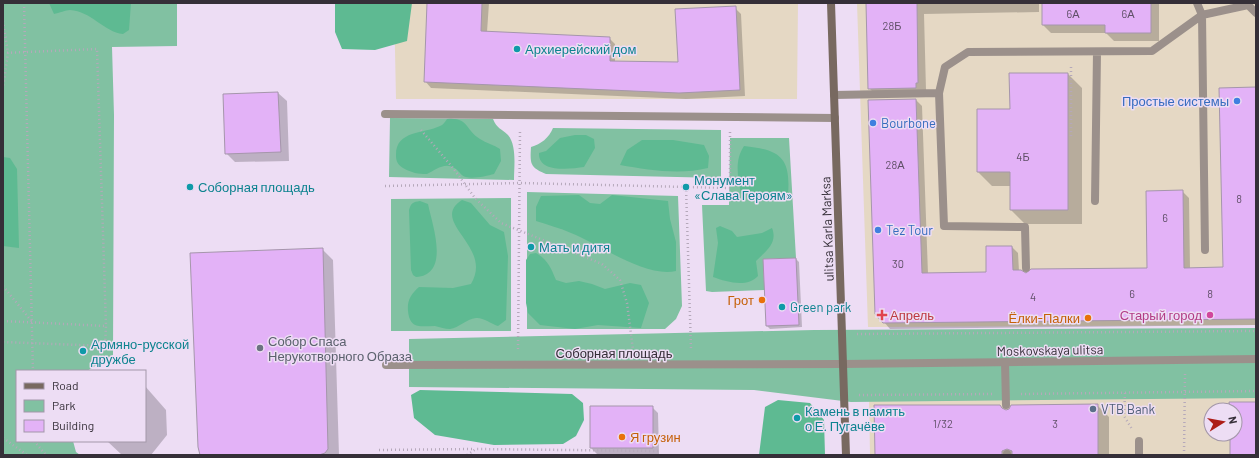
<svg xmlns="http://www.w3.org/2000/svg" width="1259" height="458" font-family="Barlow,sans-serif">
  <style>
    .commercial { fill: #e5d8c4; fill-rule: evenodd }
    .green { fill: #81c1a2 }
    .forest { fill: #5eba92 }
    .shadow { fill: #0003 }
    .building { fill: #e3b2f7; stroke: #a596ab }
    .lines { fill: none; stroke-linecap: round; stroke-linejoin: round }
    .path { stroke: #b5a8ba; stroke-width: 2.5; stroke-dasharray: 1 3; stroke-linecap: butt }
    .service { stroke: #9b908b; stroke-width: 8 }
    .pedestrian { stroke: #9b908b; stroke-width: 8 }
    .minor { stroke: #9b908b; stroke-width: 8 }
    .secondary { stroke: #786960; stroke-width: 8 }
    .culture-dot { fill: #0f9aa8; stroke: #edddf4; stroke-width: 1.5 }
    .shop-dot { fill: #3f7fe0; stroke: #edddf4; stroke-width: 1.5 }
    .food-dot { fill: #e8710a; stroke: #edddf4; stroke-width: 1.5 }
    .health-dot { fill: #e0444e; stroke: #edddf4; stroke-width: 1.5 }
    .hotel-dot { fill: #d1479c; stroke: #edddf4; stroke-width: 1.5 }
    .worship-dot { fill: #6b7280; stroke: #edddf4; stroke-width: 1.5 }
    .service-dot { fill: #5c6f8a; stroke: #edddf4; stroke-width: 1.5 }
    .labels { text-anchor: middle; stroke-width: 3; stroke-linejoin: round; paint-order: stroke }
    .number-label { font-size: 11px; fill: #605068 }
    .culture-label { font-size: 13px; fill: #0d838f; stroke: #edddf4; text-anchor: start }
    .shop-label { font-size: 13px; fill: #366cbe; stroke: #edddf4; text-anchor: start }
    .street-label { font-size: 13px; fill: #352f38; stroke: #edddf4 }
    .food-label { font-size: 13px; fill: #c56008; stroke: #edddf4; text-anchor: end }
    .health-label { font-size: 13px; fill: #be3a42; stroke: #edddf4; text-anchor: start }
    .hotel-label { font-size: 13px; fill: #b23c85; stroke: #edddf4; text-anchor: end }
    .worship-label { font-size: 13px; fill: #5b616d; stroke: #edddf4; text-anchor: start }
    .service-label { font-size: 13px; fill: #4e5e75; stroke: #edddf4; text-anchor: start }
  </style>
  <rect width="100%" height="100%" fill="#edddf4"/>
  <!-- commercial -->
  <path class="commercial" d="M394,3H798L797,99H396Z
    M857,3H1256V325L868,327Z
    M1256,394V455H870L869,398ZM1211,410H1235V434H1211Z"/>
  <!-- green -->
  <path class="green" d="M3,3H177V46L112,47L114,115L113,355L87,371H17V441H73L76,452L80,455H3Z
    M390,118L493,119C497,129 501,128 508,135C517,146 514,166 514,180L389,177Z
    M553,128L721,130V178L546,174C530,167 530,164 531,147C541,144 549,138 553,128Z
    M730,138H789L796,258L764,259L765,290L712,292L706,291L702,205H729Z
    M527,192L678,196L682,306L676,319L665,329H527Z
    M511,198V331H391V199Z
    M1256,328V398L851,402L754,390L409,387V339L814,330Z"/>
  <!-- forest -->
  <path class="forest" d="M131,3L129,30L123,34C104,32 91,11 70,10C66,10 59,13 54,14L49,3Z
    M335,3H412L407,41L375,50L342,49L335,32Z
    M447,119C469,117 465,130 480,139C486,143 494,145 500,149L501,161L494,174C487,176 473,179 466,177C461,176 460,172 456,169C445,161 436,170 427,174C418,174 412,173 403,168C398,165 396,161 396,156C395,130 424,134 440,126C443,125 445,122 447,119Z
    M575,135H586L594,139L595,148L584,167C570,169 538,173 539,153L546,151L560,138Z
    M642,140H673L704,145L709,156L708,168C680,175 648,170 620,165L627,150Z
    M744,146C780,150 791,157 788,195L741,194C738,177 734,161 744,146Z
    M3,157L10,158L17,169L19,248L3,246Z
    M579,195L590,203L600,204L612,195L668,201L670,219L676,242V271C645,278 599,244 571,233C560,228 548,225 536,221V207L541,196Z
    M462,200L471,203L490,225L504,232L508,256L506,320L498,326C492,324 482,317 476,318C466,319 459,328 450,329C445,329 440,327 435,326C421,326 410,330 408,311C407,300 411,294 419,287L453,288L471,284C494,246 428,222 462,200Z
    M420,201L428,204C432,224 451,275 416,277L413,275L411,270L409,210C411,203 413,202 420,201Z
    M720,226L732,231L737,237L762,233L772,228C778,243 766,251 756,261L758,276C747,288 727,282 713,277L718,243L716,228Z
    M536,253C548,260 551,268 556,280L566,283L579,281L592,284L605,289L630,283L641,285L649,303L641,328L598,325L575,329L540,325L528,313L526,303V260L530,254Z
    M420,390L572,394L583,403L584,420L576,436L563,444L494,445L435,435L414,418L411,395Z
    M778,400L810,403L824,420L825,455H759L765,407Z"/>
  <!-- shadow -->
  <path class="shadow" d="M428,3H489L487,32L609,38L615,44V62L679,63L735,8L741,14L745,96L686,99L431,88L425,81Z
    M867,3H1039V12L924,14L926,90L877,96L869,88Z
    M1043,3H1159V41H1114L1106,33H1051L1043,25Z
    M1255,70H1256V325L890,329L884,322L916,100L922,106L928,274L987,273V247H1012L1018,253L1019,271L1026,275L1148,269L1182,191L1189,198L1190,268H1224L1256,88Z
    M1068,74L1082,88V224H1025L1011,210V186H992L978,172L1011,110Z
    M278,93L287,101L289,161L235,162L226,153Z
    M322,249L333,260L339,455H202Z
    M796,259L799,262L802,327L770,329L767,326Z
    M145,386L166,410L167,435L151,455H122L107,441H145Z
    M1097,405L1109,417V455H876L1000,406L1006,411Z
    M652,407L658,413L659,454H597L591,448Z"/>
  <!-- building -->
  <path class="building" d="M427,3H482L481,31L610,37V61L678,62L675,9L736,6L740,90L679,93L424,82Z
    M866,3H917L918,83H916V88L868,89Z
    M1042,3H1151V33H1105V25H1042Z
    M1009,73H1068V210H1010V172H977V109H1010Z
    M1256,87V319L883,323L875,314L868,100L916,99L922,273L986,272V246H1012L1013,270H1021L1026,273L1031,269L1147,268L1146,191L1183,190L1184,268L1223,267L1219,88Z
    M278,92L281,152L225,154L223,94Z
    M323,248L328,449L325,453L319,455H200L198,447L190,253Z
    M796,258L799,325L766,326L763,259Z
    M1229,402H1256V455H1230V434H1235V410H1230Z
    M1098,404V455H1012V451L1007,449L1002,451V455H875L874,405H1000L1002,408L1006,410L1009,409L1011,405Z
    M590,406H653V448H590Z"/>
  <g class="lines">
    <!-- path -->
    <path class="path" d="M24,3L33,371
      M3,21L8,53L3,88
      M3,53L97,49L106,326L105,346L3,342
      M1071,67V138
      M421,130L453,168L475,198L501,223L602,264L620,280L627,303L633,350
      M385,186L520,183L730,188V131
      M686,187L691,349
      M3,286L33,323
      M3,321L106,326
      M857,334L1256,331
      M518,349L520,130
      M1125,393L1124,416L1132,429
      M1021,394L1256,391
      M859,395L992,394
      M3,438L27,455
      M34,441L46,455
      M379,450L474,449
      M467,455L476,449L659,451
      M1184,455L1185,374"/>
    <!-- service -->
    <path class="service" d="M1197,3L1202,15L1248,5L1256,13
      M834,95L939,93
      M385,114L835,118
      M1095,201L1097,52
      M1026,268L1025,227L944,226L939,93L945,67L968,52L1152,51L1202,15L1205,250
      M1005,362L1006,405
      M1007,454V455"/>
    <!-- pedestrian -->
    <path class="pedestrian" d="M386,365L843,364L1256,359"/>
    <!-- minor -->
    <path class="minor" d="M1139,455V441"/>
    <!-- secondary -->
    <path class="secondary" d="M831,3L846,455"/>
  </g>
  <!-- markers -->
  <g class="culture-dot">
    <circle cx="517" cy="49" r="4"/>
    <circle cx="190" cy="187" r="4"/>
    <circle cx="686" cy="187" r="4"/>
    <circle cx="531" cy="247" r="4"/>
    <circle cx="782" cy="307" r="4"/>
    <circle cx="83" cy="351" r="4"/>
    <circle cx="797" cy="418" r="4"/>
  </g>
  <g class="shop-dot">
    <circle cx="1237" cy="101" r="4"/>
    <circle cx="873" cy="123" r="4"/>
    <circle cx="878" cy="230" r="4"/>
  </g>
  <g class="food-dot">
    <circle cx="762" cy="300" r="4"/>
    <circle cx="1088" cy="318" r="4"/>
    <circle cx="622" cy="437" r="4"/>
  </g>
  <path class="health-dot" d="M880 309h4v4h4v4h-4v4h-4v-4h-4v-4h4z"/>
  <circle class="hotel-dot" cx="1210" cy="315" r="4"/>
  <circle class="worship-dot" cx="260" cy="348" r="4"/>
  <circle class="service-dot" cx="1093" cy="409" r="4"/>
  <g class="labels">
    <!-- number labels -->
    <g class="number-label">
      <text x="1073" y="18">6А</text>
      <text x="1128" y="18">6А</text>
      <text x="892" y="30">28Б</text>
      <text x="1023" y="161">4Б</text>
      <text x="895" y="169">28А</text>
      <text x="1239" y="203">8</text>
      <text x="1165" y="222">6</text>
      <text x="898" y="268">30</text>
      <text x="1132" y="298">6</text>
      <text x="1210" y="298">8</text>
      <text x="1033" y="301">4</text>
      <text x="943" y="428">1/32</text>
      <text x="1055" y="428">3</text>
    </g>
    <!-- culture labels -->
    <g class="culture-label">
      <text x="525" y="54">Архиерейский дом</text>
      <text x="694" y="185">Монумент<tspan x="694" dy="15">«Слава Героям»</tspan></text>
      <text x="198" y="192">Соборная площадь</text>
      <text x="539" y="252">Мать и дитя</text>
      <text x="790" y="312">Green park</text>
      <text x="91" y="349">Армяно-русской<tspan x="91" dy="15">дружбе</tspan></text>
      <text x="805" y="416">Камень в память<tspan x="805" dy="15">о Е. Пугачёве</tspan></text>
    </g>
    <!-- shop labels -->
    <g class="shop-label">
      <text x="1229" y="106" text-anchor="end">Простые системы</text>
      <text x="881" y="128">Bourbone</text>
      <text x="886" y="235">Tez Tour</text>
    </g>
    <!-- street labels -->
    <g class="street-label">
      <text transform="translate(827 229) rotate(-92)" y="5">ulitsa Karla Marksa</text>
      <text transform="translate(1050 350) rotate(-1)" y="5">Moskovskaya ulitsa</text>
      <text x="614" y="358">Соборная площадь</text>
    </g>
    <!-- food labels -->
    <g class="food-label">
      <text x="754" y="305">Грот</text>
      <text x="1080" y="323">Ёлки-Палки</text>
      <text x="630" y="442" text-anchor="start">Я грузин</text>
    </g>
    <!-- health labels -->
    <g class="health-label">
      <text x="890" y="320">Апрель</text>
    </g>
    <!-- hotel labels -->
    <g class="hotel-label">
      <text x="1202" y="320">Старый город</text>
    </g>
    <!-- worship labels -->
    <g class="worship-label">
      <text x="268" y="346">Собор Спаса<tspan x="268" dy="15">Нерукотворного Образа</tspan></text>
    </g>
    <!-- service labels -->
    <g class="service-label">
      <text x="1101" y="414">VTB Bank</text>
    </g>
  </g>
  <!-- border -->
  <rect width="1259" height="458" fill="none" stroke="#352f38" stroke-width="8"/>
  <!-- legend -->
  <rect x="16" y="370" width="130" height="72" fill="#edddf4" stroke="#a397a9"/>
  <rect x="24" y="383" width="20" height="6" fill="#786960" stroke="#a397a9"/>
  <text x="52" y="390" font-size="12" fill="#352f38">Road</text>
  <rect x="24" y="400" width="20" height="12" fill="#81c1a2" stroke="#a397a9"/>
  <text x="52" y="410" font-size="12" fill="#352f38">Park</text>
  <rect x="24" y="420" width="20" height="12" fill="#e3b2f7" stroke="#a397a9"/>
  <text x="52" y="430" font-size="12" fill="#352f38">Building</text>
  <!-- north arrow -->
  <g transform="translate(1223 422) rotate(79)"><circle r="19" fill="#edddf4" stroke="#a397a9"/>
  <path d="M0-3L7 15L0 10L-7 15Z" fill="#ad1c17"/>
  <text y="-6" font-size="11" font-weight="bold" text-anchor="middle" fill="#352f38">N</text>
  </g>
</svg>
